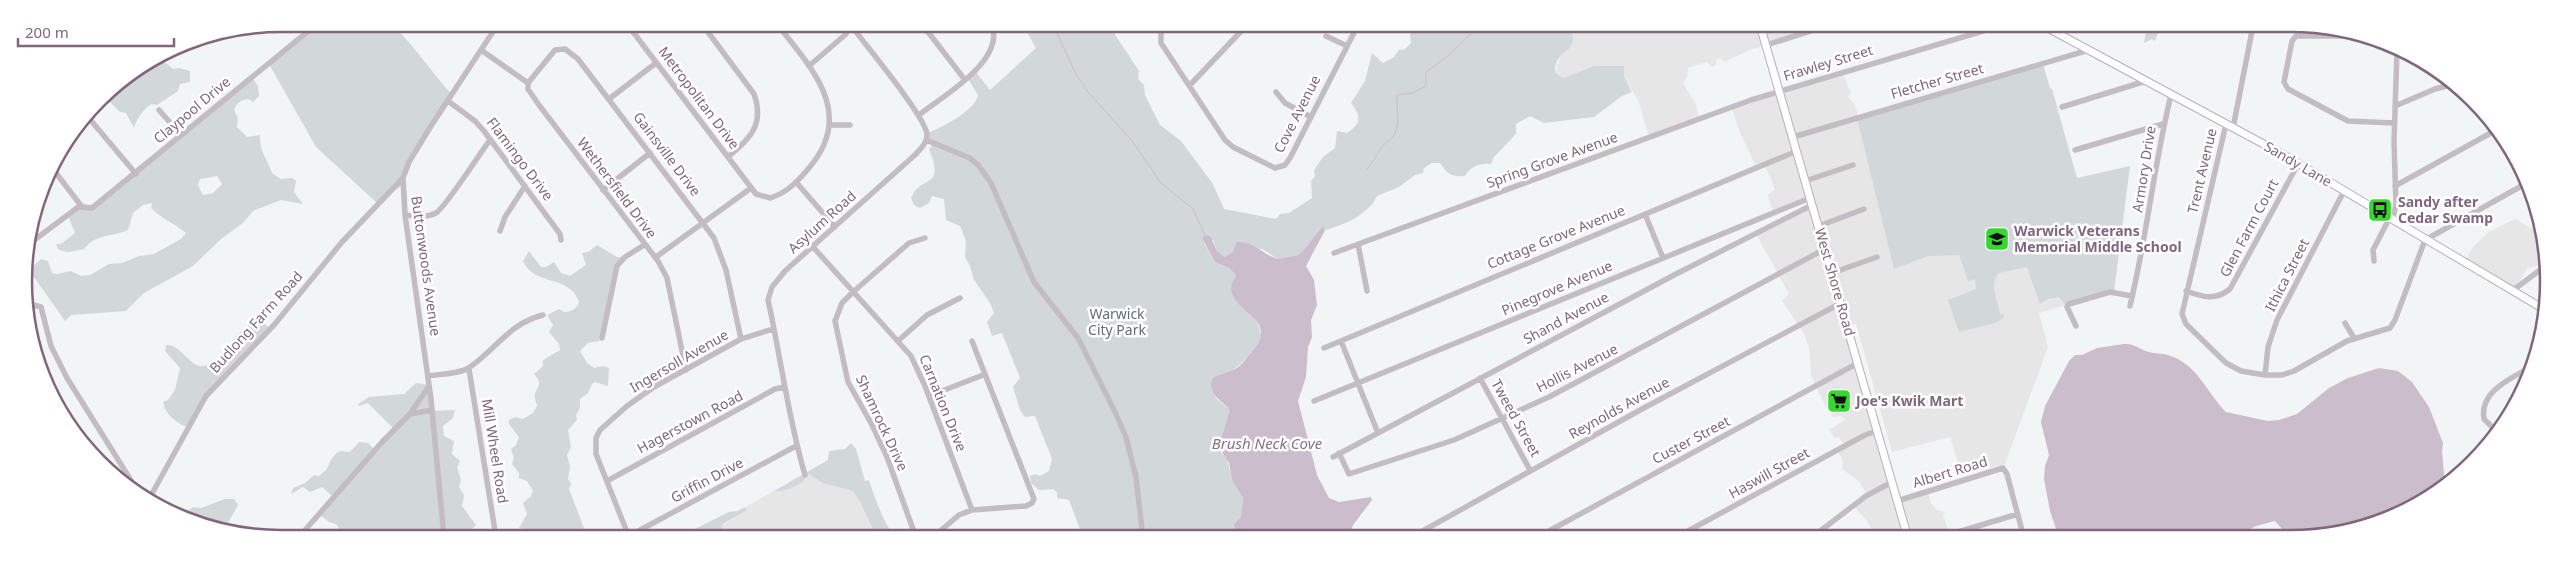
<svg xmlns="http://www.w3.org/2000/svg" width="2573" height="563" font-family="'Noto Sans',sans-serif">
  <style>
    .built { fill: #e6e6e6 }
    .green { fill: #d2d7da; fill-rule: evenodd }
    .water { fill: #cbbdcb }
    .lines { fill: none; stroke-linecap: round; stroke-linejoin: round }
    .stream { stroke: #cbbdcb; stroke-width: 1 }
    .major-casing { stroke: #b8b0b7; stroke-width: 9 }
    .minor { stroke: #c4bcc3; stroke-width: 5.5 }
    .major { stroke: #fff; stroke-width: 7 }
    .labels { text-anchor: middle; stroke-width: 5; stroke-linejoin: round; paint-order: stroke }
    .street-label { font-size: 14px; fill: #81667d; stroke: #fff }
    .poi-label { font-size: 14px; font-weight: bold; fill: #81667d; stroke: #fff; text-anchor: start }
    .park-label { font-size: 14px; fill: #656e79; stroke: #fff }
    .water-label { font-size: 15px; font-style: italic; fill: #8b6c8b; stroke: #fff }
    .rim { fill: none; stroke: #81667d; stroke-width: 2.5 }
  </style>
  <rect width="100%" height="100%" fill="#f2f5f5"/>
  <!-- built -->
  <path class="built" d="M1571,25H1817V29L1750,50L1724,62L1720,58L1716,60L1717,64L1712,67L1707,62L1688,68L1687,78L1683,82L1684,85L1695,102L1700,119L1649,137L1638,100L1624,77L1623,66H1594L1563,78L1555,72L1562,53L1569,49L1572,41Z
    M1842,72L1851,93L1848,97L1855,105L1858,116L2110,292L2039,313L2048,347L2005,464L1962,475L1950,437L1892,452L1856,324L1850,325L1899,498L1928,491L1931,503L1937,510L1945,512L1943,517L1952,538H1871L1872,531L1867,521L1854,506L1867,494L1859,481L1842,469L1843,462L1838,451L1845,446L1839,437L1835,438L1829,430L1845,420L1842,416L1833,417L1826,407L1811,375L1809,347L1803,332L1782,301L1789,294L1756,234L1813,205L1815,203L1814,199L1811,195L1773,211L1768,197V194L1775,190L1770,177L1764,165L1756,167L1741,135L1732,109Z
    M2515,219L2537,231L2538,245L2542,246L2544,263L2527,269L2513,291L2464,262L2473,247L2490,231Z
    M809,474L853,491L860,502L877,538L721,537L723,525L747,509L745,507L774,491H783Z"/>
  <!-- green -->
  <path class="green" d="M317,24H392C414,46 431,71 452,95L410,162L402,185L377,203L316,147L269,64Z
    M1034,25H1091L1100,32L1114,33L1139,71L1138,79L1144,85L1145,95L1160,125L1181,141L1213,184L1224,209L1276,219L1280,214L1289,213L1312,198L1311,181L1315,176L1314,170L1323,157L1335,148L1337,131L1347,133C1362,123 1361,116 1351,103L1365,81L1372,53L1383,63L1394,57L1399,50L1405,49L1411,43L1410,34L1413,26L1571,25L1573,41L1569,49C1561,53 1554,63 1555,72L1563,78L1594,66H1624V77L1632,92L1622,96L1594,117L1544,123L1530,116L1516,124V134L1494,157L1491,164C1481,163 1470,166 1465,176C1450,177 1448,174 1440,163H1432L1424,168L1423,173L1415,175L1399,187L1377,196C1369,214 1344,225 1326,230L1323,227L1302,252L1298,255L1278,259L1262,249L1233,252L1225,257L1217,251L1213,240L1204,243L1215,262L1229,268L1236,275C1224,307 1258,307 1261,335C1259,353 1224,376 1211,389L1217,399L1230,410C1230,423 1222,436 1220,451L1227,459L1232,480L1243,498L1241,518L1234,530L1237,538H1013L1081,532L1069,500L1057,498V492L1053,489L1039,490L1031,483L1030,476L1035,474L1040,476L1049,471L1052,459L1035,416L1025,417L1020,410L1013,387L1020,378L1002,333L992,336L987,322L994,313L990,303L974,280L970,266L965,257L966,241L960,226L946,220L944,199L932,196L929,203L920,208L914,205L911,198C921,173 946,191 929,149L934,143L927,140L928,133C942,127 975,111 978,95L968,79L975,71L990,90L1036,48L1027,32Z
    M2147,26H2161L2155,41L2152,39L2144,43Z
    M154,63H166L173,69L179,68L190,71V82L180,84L178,91L157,105L151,104C143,110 136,120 134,128L126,113L120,112L108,100L95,106L99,99Z
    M2043,64L2050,88L2052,89L2077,178L2130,166L2114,292L2067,307L2059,297L2048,299L2040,304L2027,267L1999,273C1988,284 1999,303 2000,315L2003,313L2004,318L1995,323L1959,332L1948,300L1976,289L1975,279L1968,281L1959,255L1928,256L1894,269L1857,118Z
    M252,77L258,86L259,96L253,102L248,99C241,100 236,103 234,110L238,118L237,127L247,137L260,135C259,151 267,158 272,173L281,179L292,178L296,181L294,192L303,204L281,200L253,211L243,223L221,239L193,266L144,293L126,311L71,315L65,321L29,270L41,259L48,261L52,273L57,274L71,271L81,276L90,275L109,264L122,263L139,256L154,254L181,239L186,233C174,223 163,220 151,208L152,203L143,205L133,213L128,230C112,237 95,234 84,249L69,252L59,250L56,244H61L75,233L68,216L82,207L92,208ZM217,176L222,184L213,193L203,195L198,185L200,179Z
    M597,245L617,257H625L617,267L599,341L588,343L580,351L587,363L594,368L603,366L609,368L608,386L595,382L592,384L588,393L580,399V408L576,415L577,420L568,430L571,447L567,455L570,466L568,479L571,484L569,489L584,528L581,537H531L526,530L519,528L527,514L523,503L531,496L533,491L527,481L519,478V473L512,464L514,458L511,449L516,445L519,437L509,424V420L515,417L523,419L533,413L537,406C537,403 535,401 535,398C533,388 546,387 534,374L543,366V360L560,350L559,344L549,332L553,325L547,315L559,309L564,312C571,312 577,309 579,302C570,274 534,287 523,261L529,251L541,267H546L554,262L561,273L570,276L586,265L582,253L588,252Z
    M256,321H262L270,329L221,379L188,428C176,422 166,416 163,402L168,400L175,390L180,368L165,351L166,345C179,345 184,357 195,364C213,374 227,345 237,335C242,330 249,325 256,321Z
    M416,383L429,385L432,411L455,410L453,418L443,426L444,436L454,441L452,454L460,461L457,467L461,480L459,487L464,495L462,506L476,525L470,531V537H335L333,534L339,528L336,524L329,522L320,515L333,497L322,487L310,492L303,487L291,494L293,488L305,483L314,475L319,476L327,469C329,464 334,451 342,451C344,451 347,452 350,452L359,442L368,443L375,450L394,429L368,403L359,406L358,404L369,397L404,394Z
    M851,443L856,449L865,481L869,480C871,487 885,526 890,529C893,531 898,532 901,534L891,538H877L860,502L853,491L823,483L809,474L805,475L804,481C794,487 786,492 774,491L828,460L829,451L845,449Z
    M225,499H234L238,505L224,530L174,515L175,507L189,510L193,507L201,508Z
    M745,507L747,510L723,524L721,537H679L729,512L737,511Z"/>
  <!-- water -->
  <path class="water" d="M1323,226L1325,230L1323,234L1306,266L1314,280L1317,305L1311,320L1312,337L1308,347L1306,377L1298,401L1317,475L1329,498L1339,502L1371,497L1372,500L1353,525L1349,538H1237L1234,524L1241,517L1243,498L1232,480L1229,463L1219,447L1230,410C1221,399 1206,394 1213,378C1220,374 1228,373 1235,369C1241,366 1246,358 1251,353C1281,319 1235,315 1231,289C1231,284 1235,279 1236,275L1229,268L1215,262L1202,238L1205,235L1210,236L1217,251L1225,257L1233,252L1237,242C1254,241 1263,255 1278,259L1298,255L1302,252Z
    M2124,344C2135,343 2140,350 2149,352C2155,354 2162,353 2168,355C2198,364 2206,392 2226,412L2268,421L2279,420L2297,414L2329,388L2348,378L2379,368L2398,371L2412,382L2429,407L2443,443L2442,452L2445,485L2405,513L2309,539H2286L2283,530L2275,521L2256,526L2232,539L2059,538L2050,511L2044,479L2045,466L2049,455L2041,422L2045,406L2069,361L2075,355H2082L2097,348Z"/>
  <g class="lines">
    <!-- stream -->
    <path class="stream" d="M1053,25L1076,74L1088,92L1133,142L1160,182L1193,209L1205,235
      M1366,170C1375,161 1375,156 1382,147C1384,143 1390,141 1393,137C1401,125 1396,108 1397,95L1413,93L1426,86V72L1449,55L1480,25"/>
    <defs>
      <path id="major" d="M1760,25L1908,538
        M2044,26L2284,155L2547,311"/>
    </defs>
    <!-- major casing -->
    <use href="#major" class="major-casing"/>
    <!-- minor -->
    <path class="minor" d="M627,24L756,194L770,198C787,193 798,181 809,168C856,113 812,69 777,24
      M702,24L754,94C765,125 750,138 728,157
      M922,24L965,80
      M1167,25L1161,32V43L1225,140L1233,147L1275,168L1285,165L1290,158L1358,25
      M1326,36L1347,46
      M2356,36H2296L2292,41L2284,82L2288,89L2348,121L2394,123
      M183,44H191L202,39
      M1766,45L1830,25
      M481,50L528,83V89L539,105L658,261L667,278L686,370
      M809,66L846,34L849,24
      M528,83L555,50L565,49L578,59L714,238L726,270L741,339
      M1190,85L1247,25
      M1276,92L1285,103L1309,116
      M609,99L656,63
      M448,101L475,121L484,131L560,234L561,240
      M2395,106L2435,89L2451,85
      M2062,107L2146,81
      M159,110L181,135
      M919,115C943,96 1005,61 992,25
      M88,117L136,174
      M2226,124L2182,314L2186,324L2226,363L2241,371L2265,375H2282L2294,371L2347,341L2390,328L2395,320L2425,240L2525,184
      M829,125H850
      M2233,128L2253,26
      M1793,137L2089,50
      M926,140L970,158L978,165L991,183L1034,282L1078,338L1115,412L1126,437L1136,477L1143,538
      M2075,150L2163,124
      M53,169L82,207L92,208L317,24
      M46,179L55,172
      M1805,181L1853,165
      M796,182L835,227
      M2395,186L2498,129
      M603,190L650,153
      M1645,214L1663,258
      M405,215C415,216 426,218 436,213C445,208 480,153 490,140
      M2393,219L2396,204L2394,142L2397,50
      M1819,226L1864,209
      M500,231L505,217L525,186
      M29,244L81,205
      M1358,244L1367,291
      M814,248L911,356L925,386L972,510
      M1334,253L1751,100L2000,26
      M656,257L751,188
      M2374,261L2373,250L2390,217
      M1832,273L1877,257
      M2186,291C2203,297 2215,301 2230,289L2298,164
      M2512,291L2544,267
      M30,304L41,307L51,346L67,378L137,490
      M2130,306C2147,236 2154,164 2171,95
      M2345,323L2354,338
      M2076,326L2067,307L2069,304L2110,292L2132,296
      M602,338L617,266L625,257L644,245
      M898,341L927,315L960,298
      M1341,341L1378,433
      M1324,348L1797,151
      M469,369L496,537
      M2265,375L2268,347L2277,320L2344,191
      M428,376C439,374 461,374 470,367C496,349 510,323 543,315
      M1480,378L1530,470
      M929,396L983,375
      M1314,401L1810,198
      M410,414L432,410
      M2497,432L2484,419C2479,391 2512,378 2531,367
      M1339,453L1349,474L1454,440L1549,397L1825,249
      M1333,457L1676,274L1812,205
      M805,475C788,418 781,358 768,300L772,287L785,271L916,154C921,148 927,143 927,135C927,118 863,42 850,24
      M607,481L775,389L785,387
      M149,499L206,396L274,325L342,242L403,178
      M1897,501L2003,468L2007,474L2024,538
      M1554,528L1559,538
      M629,536L796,446
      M299,537L383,441L410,414L429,386
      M444,537L431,399L405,215L403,178L409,162L431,126L498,24
      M629,537L596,454V438L600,430L627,406L654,387L741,339L773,329
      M919,538L913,529L887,457L871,423L848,382L835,321L842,303L853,292L909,243L925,238
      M932,538L959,515L972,510L1026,506L1032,503L1034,499L972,341
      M1410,538L1642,409L1841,303
      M1536,538L1858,363
      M1675,538L1865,435L1877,431
      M1811,538L1866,496L1892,482
      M1938,538L2018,514"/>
    <!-- major -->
    <use href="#major" class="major"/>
  </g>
  <!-- icons -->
  <defs>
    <symbol id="bus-square" viewBox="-11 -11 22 22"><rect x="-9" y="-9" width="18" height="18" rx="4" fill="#36d82f" stroke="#fff"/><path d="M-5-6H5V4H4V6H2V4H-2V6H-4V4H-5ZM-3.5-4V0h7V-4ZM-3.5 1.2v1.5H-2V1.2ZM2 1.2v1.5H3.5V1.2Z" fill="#111"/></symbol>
    <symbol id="school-square" viewBox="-11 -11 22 22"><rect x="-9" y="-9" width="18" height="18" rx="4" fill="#36d82f" stroke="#fff"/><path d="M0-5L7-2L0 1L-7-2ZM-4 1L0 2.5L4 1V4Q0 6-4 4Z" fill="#111"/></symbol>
    <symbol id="supermarket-square" viewBox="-11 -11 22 22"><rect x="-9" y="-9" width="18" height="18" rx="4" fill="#36d82f" stroke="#fff"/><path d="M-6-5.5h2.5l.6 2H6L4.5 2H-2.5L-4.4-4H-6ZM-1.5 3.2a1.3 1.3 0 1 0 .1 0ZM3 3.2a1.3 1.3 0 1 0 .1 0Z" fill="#111"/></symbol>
  </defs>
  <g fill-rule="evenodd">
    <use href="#bus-square" x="2366" y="196" width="28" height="28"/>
    <use href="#school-square" x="1983" y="225" width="28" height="28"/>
    <use href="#supermarket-square" x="1825" y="387" width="28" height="28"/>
  </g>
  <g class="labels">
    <!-- street labels -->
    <g class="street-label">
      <text transform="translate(1828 63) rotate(-17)" y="5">Frawley Street</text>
      <text transform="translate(1937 81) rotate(-16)" y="5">Fletcher Street</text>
      <text transform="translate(699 98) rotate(53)" y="5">Metropolitan Drive</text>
      <text transform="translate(192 110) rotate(-40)" y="5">Claypool Drive</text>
      <text transform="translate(1297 114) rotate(-63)" y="5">Cove Avenue</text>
      <text transform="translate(667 154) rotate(53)" y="5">Gainsville Drive</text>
      <text transform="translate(520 159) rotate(53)" y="5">Flamingo Drive</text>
      <text transform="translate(1552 160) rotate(-20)" y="5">Spring Grove Avenue</text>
      <text transform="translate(2298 164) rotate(30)" y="5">Sandy Lane</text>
      <text transform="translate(2144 169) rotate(-81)" y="5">Armory Drive</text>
      <text transform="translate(2202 171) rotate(-77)" y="5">Trent Avenue</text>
      <text transform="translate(617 188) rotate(53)" y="5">Wethersfield Drive</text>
      <text transform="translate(822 222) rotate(-42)" y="5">Asylum Road</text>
      <text transform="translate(2249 228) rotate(-62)" y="5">Glen Farm Court</text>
      <text transform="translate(1556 237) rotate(-22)" y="5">Cottage Grove Avenue</text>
      <text transform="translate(426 266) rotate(82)" y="5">Buttonwoods Avenue</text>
      <text transform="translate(2287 275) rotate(-63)" y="5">Ithica Street</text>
      <text transform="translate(1835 282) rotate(74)" y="5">West Shore Road</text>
      <text transform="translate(1557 288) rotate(-23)" y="5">Pinegrove Avenue</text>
      <text transform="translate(1566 318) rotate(-28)" y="5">Shand Avenue</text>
      <text transform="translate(256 322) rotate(-48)" y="5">Budlong Farm Road</text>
      <text transform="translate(679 361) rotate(-30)" y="5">Ingersoll Avenue</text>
      <text transform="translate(1577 368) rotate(-27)" y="5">Hollis Avenue</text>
      <text transform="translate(943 403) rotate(68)" y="5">Carnation Drive</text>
      <text transform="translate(1619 408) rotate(-29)" y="5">Reynolds Avenue</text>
      <text transform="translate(1516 418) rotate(61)" y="5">Tweed Street</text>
      <text transform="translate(690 422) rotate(-28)" y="5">Hagerstown Road</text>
      <text transform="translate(882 423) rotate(65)" y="5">Shamrock Drive</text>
      <text transform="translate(1691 440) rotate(-28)" y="5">Custer Street</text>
      <text transform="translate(495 451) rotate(81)" y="5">Mill Wheel Road</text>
      <text transform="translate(1950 472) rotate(-17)" y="5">Albert Road</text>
      <text transform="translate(1769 473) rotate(-29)" y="5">Haswill Street</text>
      <text transform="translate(707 480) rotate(-28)" y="5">Griffin Drive</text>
    </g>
    <!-- poi labels -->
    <g class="poi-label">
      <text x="2398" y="207">Sandy after<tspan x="2398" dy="16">Cedar Swamp</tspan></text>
      <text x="2014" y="236">Warwick Veterans<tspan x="2014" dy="16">Memorial Middle School</tspan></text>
      <text x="1856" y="406">Joe's Kwik Mart</text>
    </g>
    <!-- park labels -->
    <g class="park-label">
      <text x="1117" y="319">Warwick<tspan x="1117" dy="16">City Park</tspan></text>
    </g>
    <!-- water labels -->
    <g class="water-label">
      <text x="1267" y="449">Brush Neck Cove</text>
    </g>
  </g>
  <!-- crop -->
  <path d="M0 0H2573V563H0ZM281 32H2291A249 249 0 0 1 2540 281V281A249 249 0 0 1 2291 530H281A249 249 0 0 1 32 281V281A249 249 0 0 1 281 32Z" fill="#fff" fill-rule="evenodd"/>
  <path class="rim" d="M281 32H2291A249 249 0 0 1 2540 281V281A249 249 0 0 1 2291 530H281A249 249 0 0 1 32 281V281A249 249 0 0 1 281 32Z"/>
  <!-- scale -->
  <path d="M18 38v8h156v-8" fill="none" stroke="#81667d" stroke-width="2.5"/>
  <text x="25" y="38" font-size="15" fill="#81667d" stroke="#ffffff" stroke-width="4" paint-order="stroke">200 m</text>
</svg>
